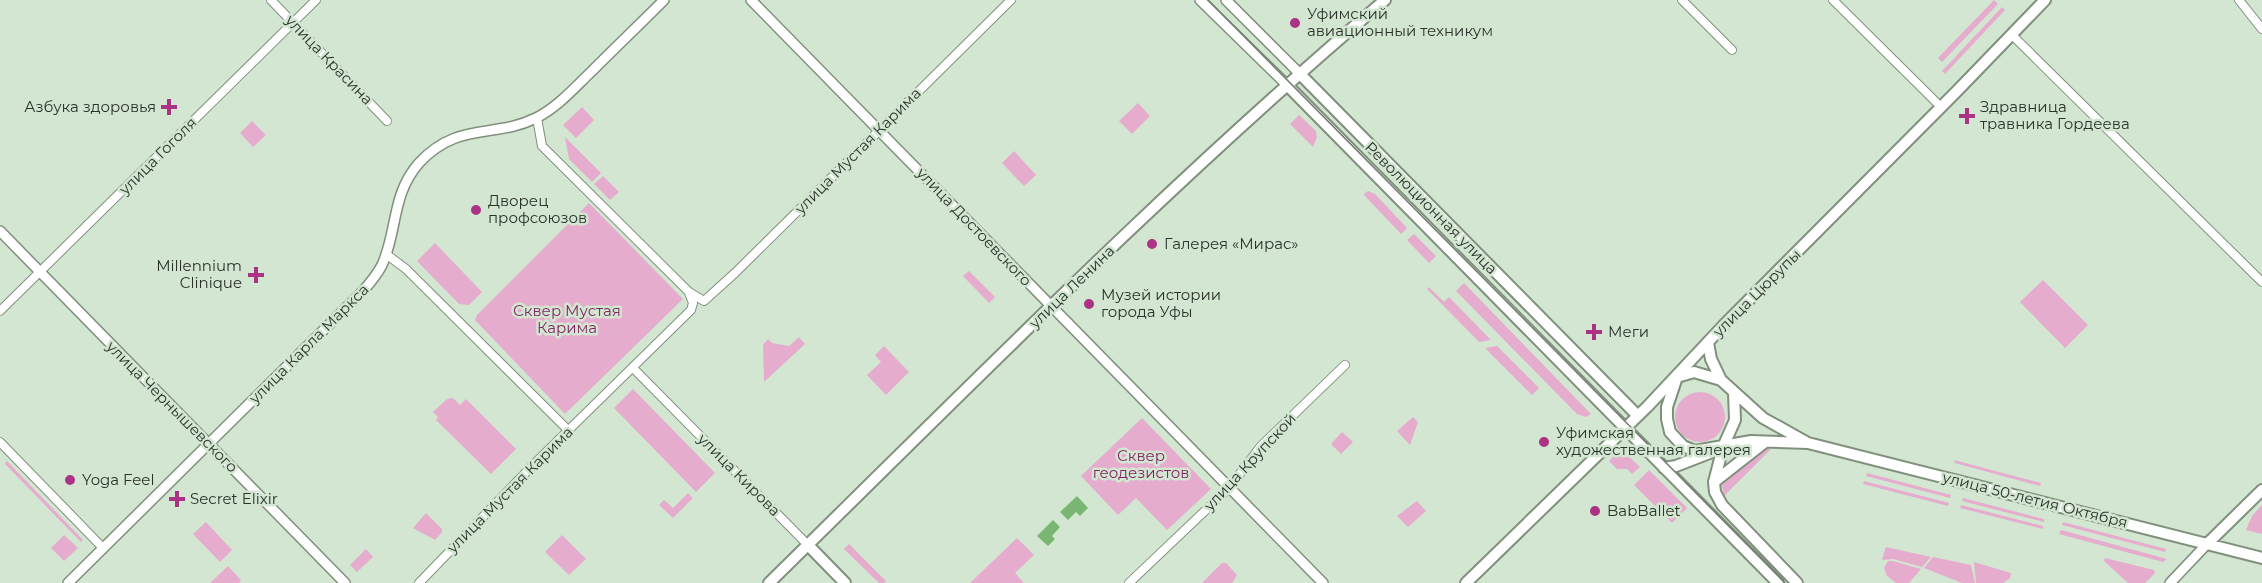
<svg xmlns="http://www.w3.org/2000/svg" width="2262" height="583" font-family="Montserrat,sans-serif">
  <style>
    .green { fill: #e6acce }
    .water { fill: #79b672 }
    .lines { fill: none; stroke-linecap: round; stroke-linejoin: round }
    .minor-casing { stroke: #80907d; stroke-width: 10 }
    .tertiary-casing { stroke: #80907d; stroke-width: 12 }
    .secondary-casing { stroke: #80907d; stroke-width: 14 }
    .minor { stroke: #fff; stroke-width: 8 }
    .tertiary { stroke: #fff; stroke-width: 9 }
    .secondary { stroke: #fff; stroke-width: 10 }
    .tram { stroke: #707c6e; stroke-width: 1.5 }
    .poi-dot { fill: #ac3286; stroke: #d3e6d1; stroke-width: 2 }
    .labels { text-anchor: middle; stroke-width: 5; stroke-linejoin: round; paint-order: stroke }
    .poi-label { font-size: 15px; fill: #2b322a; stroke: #d3e6d1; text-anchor: start }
    .street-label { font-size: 15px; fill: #2b322a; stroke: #d3e6d1 }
    .park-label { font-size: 15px; fill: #832666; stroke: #d3e6d1 }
  </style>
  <rect width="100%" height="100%" fill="#d3e6d1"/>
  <!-- green -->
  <path class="green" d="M1994,0L1998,4L1942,62L1938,58Z
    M2002,7L2005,10L1945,74L1942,71Z
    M1138,103L1150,116L1132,134L1119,121Z
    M582,107L594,120L576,138L563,125Z
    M1299,115L1316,131L1317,137L1313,147L1290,124Z
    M252,121L266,135L253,147L240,133Z
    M565,137L601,173L592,182L569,159Z
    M1014,151L1036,175L1024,186L1002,163Z
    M603,176L619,192L610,200L594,184Z
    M1368,191L1375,194L1407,228L1401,234L1365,196L1364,194Z
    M589,203L683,299L565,414L475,320L477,315Z
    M1414,234L1436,256L1429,263L1407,240Z
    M435,243L482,292L469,305L459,304L417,261Z
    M969,271L995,297L989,303L963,276Z
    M2043,280L2088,325L2065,348L2020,302Z
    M1464,283L1591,414L1586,417L1577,414L1456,291Z
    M1429,287L1444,302L1449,297L1491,340L1479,342L1427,289Z
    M799,337L805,344L764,382L763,345L768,339L772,343L789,346Z
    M884,346L909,372L886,395L867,375L881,362L875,355Z
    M1497,346L1539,388L1532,395L1485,348Z
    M633,389L715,473L696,492L614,408Z
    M1675 417a25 25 0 1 1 50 0a25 25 0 1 1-50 0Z
    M453,398L460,405L466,399L516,449L491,474L436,420L438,417L433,412L447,399Z
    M1413,417L1418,422L1410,445L1397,431Z
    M1142,418L1211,489L1167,530L1136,498L1118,515L1081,476Z
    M1342,432L1353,442L1341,454L1331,444Z
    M1767,449H1771L1724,496L1722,485L1756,454Z
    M1618,452H1624L1640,467L1632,474L1627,469H1617L1609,461Z
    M1954,460L2041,483L2040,486L1955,463Z
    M7,461L83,540L81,542L5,464Z
    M1649,470L1687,508L1672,523L1634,485Z
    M1867,473L1951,495L1950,498L1866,476Z
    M1864,481L1949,503L1948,506L1863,484Z
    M688,493L693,498L673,518L659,505L664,500L673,508Z
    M1963,498L2044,519V522L1962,501Z
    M1417,501L1426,511L1408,527L1397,516Z
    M1961,505L2043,526V529L1960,508Z
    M2262,505V534L2246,530L2252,516Z
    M426,513L442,529V532L435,540L413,528Z
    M206,522L232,550L220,562L193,534Z
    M2063,522L2166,549L2165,552L2062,525Z
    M2061,530L2167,559L2163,562L2059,534Z
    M64,535L78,548L64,561L51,548Z
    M562,535L586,559L569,575L545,552Z
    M1017,538L1034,555L1015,573L1024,583H970Z
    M849,544L886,581L884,583H879L844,549Z
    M1886,547L1931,557L1922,567L1893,559L1882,560Z
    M366,549L373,557L357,572L350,565Z
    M1933,557L1971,565L1975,583H1962L1924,568Z
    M2105,558L2154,570L2155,573L2145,583H2128L2104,561Z
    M1888,561H1893L1921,569L1909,583H1896L1887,576L1884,568Z
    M1974,562L2011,573L2010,578L2003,583H1976Z
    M1222,563H1226L1237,575L1232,583H1202Z
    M228,566L241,580L239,583H210Z"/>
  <!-- water -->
  <path class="water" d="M1077,496L1088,508L1080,516L1076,512L1068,520L1060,512Z
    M1053,520L1060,527L1052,536L1055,539L1048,546L1037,536Z"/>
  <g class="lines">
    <defs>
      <path id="minor" d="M271,0L387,121
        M1682,0L1732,50
        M1833,0L1941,107
        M2239,0L2262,29
        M2012,35L2262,282
        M537,118L542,146L689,292L704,301L735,273L1011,0
        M386,254L406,269L569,431
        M0,311L316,0
        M633,368L808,545
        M0,442L103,548
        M419,583L535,463L691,310L693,303L689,293
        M1129,583L1229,488L1261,446L1345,365"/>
      <path id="tertiary" d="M751,0L1323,583
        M1200,0L1287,85
        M1226,0L1299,73
        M0,231L345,583
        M68,583L363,291C370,283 377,275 382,265C398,230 391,195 419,163C458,121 493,139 536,118C558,107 575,87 592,71C616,47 640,24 664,0
        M2170,583L2207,544"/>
      <path id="secondary" d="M1299,73L1637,415
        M1287,85L1778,583
        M1708,343L1711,359L1721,380
        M1734,393L1735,420L1723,447L1714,482L1715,492L1722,505L1797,583
        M1808,443L1751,441L1695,451L1683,446L1670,432L1667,419V407L1677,377L1694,372L1721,380L1763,418L1808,443L2262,558
        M1664,468L1676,466L1712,452
        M1714,482L1765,442
        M2207,544L2262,490
        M808,545L845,583
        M769,583C971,385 1169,183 1385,0
        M1466,583L1648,406L1724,325L1957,91L2045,0"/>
    </defs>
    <!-- minor casing -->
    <use href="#minor" class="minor-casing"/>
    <!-- tertiary casing -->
    <use href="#tertiary" class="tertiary-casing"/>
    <!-- secondary casing -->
    <use href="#secondary" class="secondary-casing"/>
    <!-- minor -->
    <use href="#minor" class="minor"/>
    <!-- tertiary -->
    <use href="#tertiary" class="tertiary"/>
    <!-- secondary -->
    <use href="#secondary" class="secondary"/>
    <!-- tram -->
    <path class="tram" d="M1208,0L1785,583"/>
  </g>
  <!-- markers -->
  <g class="poi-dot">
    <circle cx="1295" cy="23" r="6"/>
    <path d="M166 98h6v6h6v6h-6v6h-6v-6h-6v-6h6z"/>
    <path d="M1964 107h6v6h6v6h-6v6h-6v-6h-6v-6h6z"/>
    <circle cx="476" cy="210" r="6"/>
    <circle cx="1152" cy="244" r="6"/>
    <path d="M253 266h6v6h6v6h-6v6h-6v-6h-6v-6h6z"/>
    <circle cx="1089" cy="304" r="6"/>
    <path d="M1591 323h6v6h6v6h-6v6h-6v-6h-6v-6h6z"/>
    <circle cx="1544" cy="442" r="6"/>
    <circle cx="70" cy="480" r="6"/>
    <path d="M174 490h6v6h6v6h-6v6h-6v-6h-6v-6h6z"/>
    <circle cx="1595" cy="511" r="6"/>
  </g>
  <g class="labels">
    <!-- poi labels -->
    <g class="poi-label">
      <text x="1307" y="19">Уфимский<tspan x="1307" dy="17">авиационный техникум</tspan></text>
      <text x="156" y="112" text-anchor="end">Азбука здоровья</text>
      <text x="1980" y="112">Здравница<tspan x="1980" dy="17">травника Гордеева</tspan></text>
      <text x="488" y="206">Дворец<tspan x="488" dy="17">профсоюзов</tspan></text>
      <text x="1164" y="249">Галерея «Мирас»</text>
      <text x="242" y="271" text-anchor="end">Millennium<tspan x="242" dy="17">Clinique</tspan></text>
      <text x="1101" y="300">Музей истории<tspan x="1101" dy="17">города Уфы</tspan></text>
      <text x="1608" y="337">Меги</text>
      <text x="1556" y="438">Уфимская<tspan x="1556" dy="17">художественная галерея</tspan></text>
      <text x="82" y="485">Yoga Feel</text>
      <text x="190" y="504">Secret Elixir</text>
      <text x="1607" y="516">BabBallet</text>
    </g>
    <!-- street labels -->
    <g class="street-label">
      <text transform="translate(329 60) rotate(46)" y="5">улица Красина</text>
      <text transform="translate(858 151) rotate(-45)" y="5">улица Мустая Карима</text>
      <text transform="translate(158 156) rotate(-45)" y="5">улица Гоголя</text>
      <text transform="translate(1431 208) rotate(45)" y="5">Революционная улица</text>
      <text transform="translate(974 227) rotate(46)" y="5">улица Достоевского</text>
      <text transform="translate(1072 287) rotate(-44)" y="5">улица Ленина</text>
      <text transform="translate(1757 293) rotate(-45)" y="5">улица Цюрупы</text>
      <text transform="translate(309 344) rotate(-45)" y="5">улица Карла Маркса</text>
      <text transform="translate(172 407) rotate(45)" y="5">улица Чернышевского</text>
      <text transform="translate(1250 462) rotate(-47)" y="5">улица Крупской</text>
      <text transform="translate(739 475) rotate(45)" y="5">улица Кирова</text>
      <text transform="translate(510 490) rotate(-45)" y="5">улица Мустая Карима</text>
      <text transform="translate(2035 500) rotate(14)" y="5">улица 50-летия Октября</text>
    </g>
    <!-- park labels -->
    <g class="park-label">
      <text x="567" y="316">Сквер Мустая<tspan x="567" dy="17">Карима</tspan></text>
      <text x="1141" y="461">Сквер<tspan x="1141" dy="17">геодезистов</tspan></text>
    </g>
  </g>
</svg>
